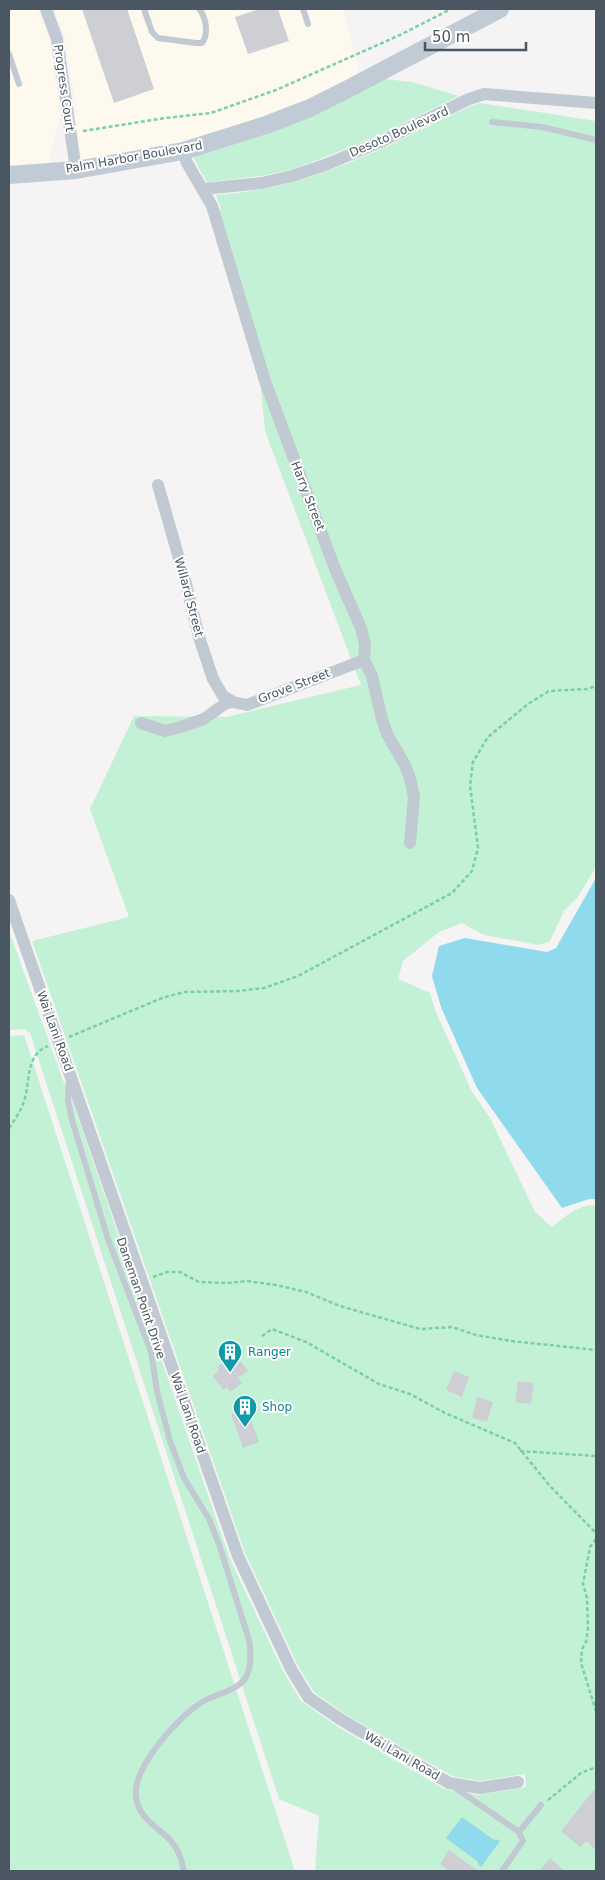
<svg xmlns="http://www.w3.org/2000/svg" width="605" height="1880" font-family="'DejaVu Sans',sans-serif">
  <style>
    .commercial { fill: #fdf9ef }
    .green { fill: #c3f1d5 }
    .water { fill: #90daee }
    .building { fill: #cdcfd5 }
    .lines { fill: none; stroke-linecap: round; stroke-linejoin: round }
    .path { stroke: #7ad0a6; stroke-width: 2.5; stroke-dasharray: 4 2.5; stroke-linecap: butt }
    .service { stroke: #c1cad2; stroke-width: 6 }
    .minor { stroke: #c1cad2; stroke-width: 12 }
    .secondary { stroke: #c1cbd6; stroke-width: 18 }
    .labels { text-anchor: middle; stroke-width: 4; stroke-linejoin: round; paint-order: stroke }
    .street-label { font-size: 12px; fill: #4a5661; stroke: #fff }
    .culture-label { font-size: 12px; fill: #0d838f; stroke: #fff; text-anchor: start }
  </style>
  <rect width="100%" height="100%" fill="#f5f3f3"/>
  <!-- commercial -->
  <path class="commercial" d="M9,9H37L50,41L61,116L48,165L9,168Z
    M54,9H343L359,76L301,104L182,144L64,163L76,114L65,37Z"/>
  <!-- green -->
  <path class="green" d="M384,79L412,82L459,96L377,136L323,158L290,170L261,176L207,182L200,171L193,155Z
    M480,103L596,121V867L577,898L564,911L550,941L539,945L484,935L462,923L439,932L403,961L398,979L430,993L435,1010L471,1090L490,1118L535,1212L552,1227C565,1217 578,1204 596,1205V1871H315L319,1816L279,1799L30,1033L24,1029L9,1030V931L64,1083H66L230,1559L284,1673L301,1701L335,1725L444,1789L478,1795L526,1787L525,1774L480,1781L452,1776L345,1714L314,1692L298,1666L245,1553L32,941L129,917L90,809L134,716L226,717L361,685L265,431L260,381L214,212L221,209L216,195C288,191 350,164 415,133C436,123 458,110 480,103Z
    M24,1035L295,1871H9V1036Z"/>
  <!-- water -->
  <path class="water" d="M596,878V1199H589L562,1208L477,1088L441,1007L432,976L439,946L465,938L547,952L556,948Z
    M462,1817L494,1840L496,1839L500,1841L481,1867L478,1864V1862L446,1838Z"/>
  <!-- building -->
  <path class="building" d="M82,9H127L154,89L114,103Z
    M259,9H278L289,41L248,54L235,17Z
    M237,1357L248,1371L238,1378L242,1383L230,1392L227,1387L223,1390L213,1376L219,1370L217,1367L227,1359L230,1362Z
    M454,1371L469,1377L462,1397L446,1390Z
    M518,1381L534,1383L531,1404L515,1402Z
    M477,1397L493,1402L487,1422L472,1418Z
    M247,1408L259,1442L243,1448L231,1414Z
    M596,1787V1850L586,1841L580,1847L561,1831Z
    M449,1850L478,1871H449L440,1864Z
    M550,1858L565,1871H539Z"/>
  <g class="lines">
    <!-- path -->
    <path class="path" d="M83,131L165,118L211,113L276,90L400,35L451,9
      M69,1037L162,998L184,992L239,991L264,988L298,976L452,893L472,871L478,848L470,786L473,762L488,737L528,704L549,691L587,689L596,686
      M9,1128C14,1121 20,1112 23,1104C31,1085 24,1055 48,1046
      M153,1277L167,1272H180L199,1282L227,1283L247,1281L276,1285L306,1292L340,1306L420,1329L452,1327L476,1335L511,1341L596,1350
      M262,1336L272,1329L306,1342L379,1384L410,1394L445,1413L515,1443L549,1485L596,1533
      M520,1451L596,1456
      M596,1539L590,1547L583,1584L587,1598L588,1628L586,1642L582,1649L581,1663L596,1711
      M548,1800L581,1773L596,1767"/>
    <!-- service -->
    <path class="service" d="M144,9L152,32L158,38L196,43H202C209,34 206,17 199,9
      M303,9L308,24
      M9,54L19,84
      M492,122L542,127L596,140
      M69,1080L68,1101L72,1120L108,1239L151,1352L157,1391L170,1441L184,1478L209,1519L219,1544L249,1640C251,1653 252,1666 246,1677C239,1690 216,1694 204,1701C179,1715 132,1768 136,1797C139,1819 157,1826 170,1840C178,1848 182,1860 184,1871
      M454,1787L519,1832L523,1841L502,1871
      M519,1832L541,1805"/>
    <!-- minor -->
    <path class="minor" d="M46,9L57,39L76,170
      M183,151L187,163L212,206L265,381L335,569L361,628L365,644L364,660L372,676L382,719L387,734L405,765L410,778L414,797L410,843
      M203,189L262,183L292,176L325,165L380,142L469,99L484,94L596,103
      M158,485L184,576L199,637L213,679L223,696L233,702
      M141,723L165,731L181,727L204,719L226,703L233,702L247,705L364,660
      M9,900L238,1556L291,1669L308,1697L340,1719L449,1783L480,1788L518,1782"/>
    <!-- secondary -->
    <path class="secondary" d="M9,175L76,170L183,151L266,125L310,108L344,91L500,9"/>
  </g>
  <!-- icons -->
  <defs>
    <symbol id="building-pin" viewBox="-11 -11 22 30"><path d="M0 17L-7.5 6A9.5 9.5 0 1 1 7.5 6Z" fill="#0f9aa8" stroke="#fff"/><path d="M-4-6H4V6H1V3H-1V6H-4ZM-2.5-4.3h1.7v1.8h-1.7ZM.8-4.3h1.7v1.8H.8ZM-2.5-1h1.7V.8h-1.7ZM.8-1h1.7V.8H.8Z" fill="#fff"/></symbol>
  </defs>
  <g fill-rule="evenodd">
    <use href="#building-pin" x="216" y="1338" width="28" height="38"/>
    <use href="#building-pin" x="231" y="1393" width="28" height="38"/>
  </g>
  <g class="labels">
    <!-- street labels -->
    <g class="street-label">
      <text transform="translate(64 88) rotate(82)" y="4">Progress Court</text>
      <text transform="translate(399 132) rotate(-24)" y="4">Desoto Boulevard</text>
      <text transform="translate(134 157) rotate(-10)" y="4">Palm Harbor Boulevard</text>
      <text transform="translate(308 496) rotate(69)" y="4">Harry Street</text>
      <text transform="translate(189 597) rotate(75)" y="4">Willard Street</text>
      <text transform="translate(294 686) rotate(-21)" y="4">Grove Street</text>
      <text transform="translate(55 1031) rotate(70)" y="4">Wai Lani Road</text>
      <text transform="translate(141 1298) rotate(71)" y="4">Daneman Point Drive</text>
      <text transform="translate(188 1413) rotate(71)" y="4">Wai Lani Road</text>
      <text transform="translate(402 1756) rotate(30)" y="4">Wai Lani Road</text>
    </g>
    <!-- culture labels -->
    <g class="culture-label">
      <text x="248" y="1356">Ranger</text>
      <text x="262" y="1411">Shop</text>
    </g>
  </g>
  <!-- border -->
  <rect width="605" height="1880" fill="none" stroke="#4a5661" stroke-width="20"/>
  <!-- scale -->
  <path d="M425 42v8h101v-8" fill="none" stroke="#4a5661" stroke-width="2.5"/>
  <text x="432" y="42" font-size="15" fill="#4a5661" stroke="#ffffff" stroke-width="4" paint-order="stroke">50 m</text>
</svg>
